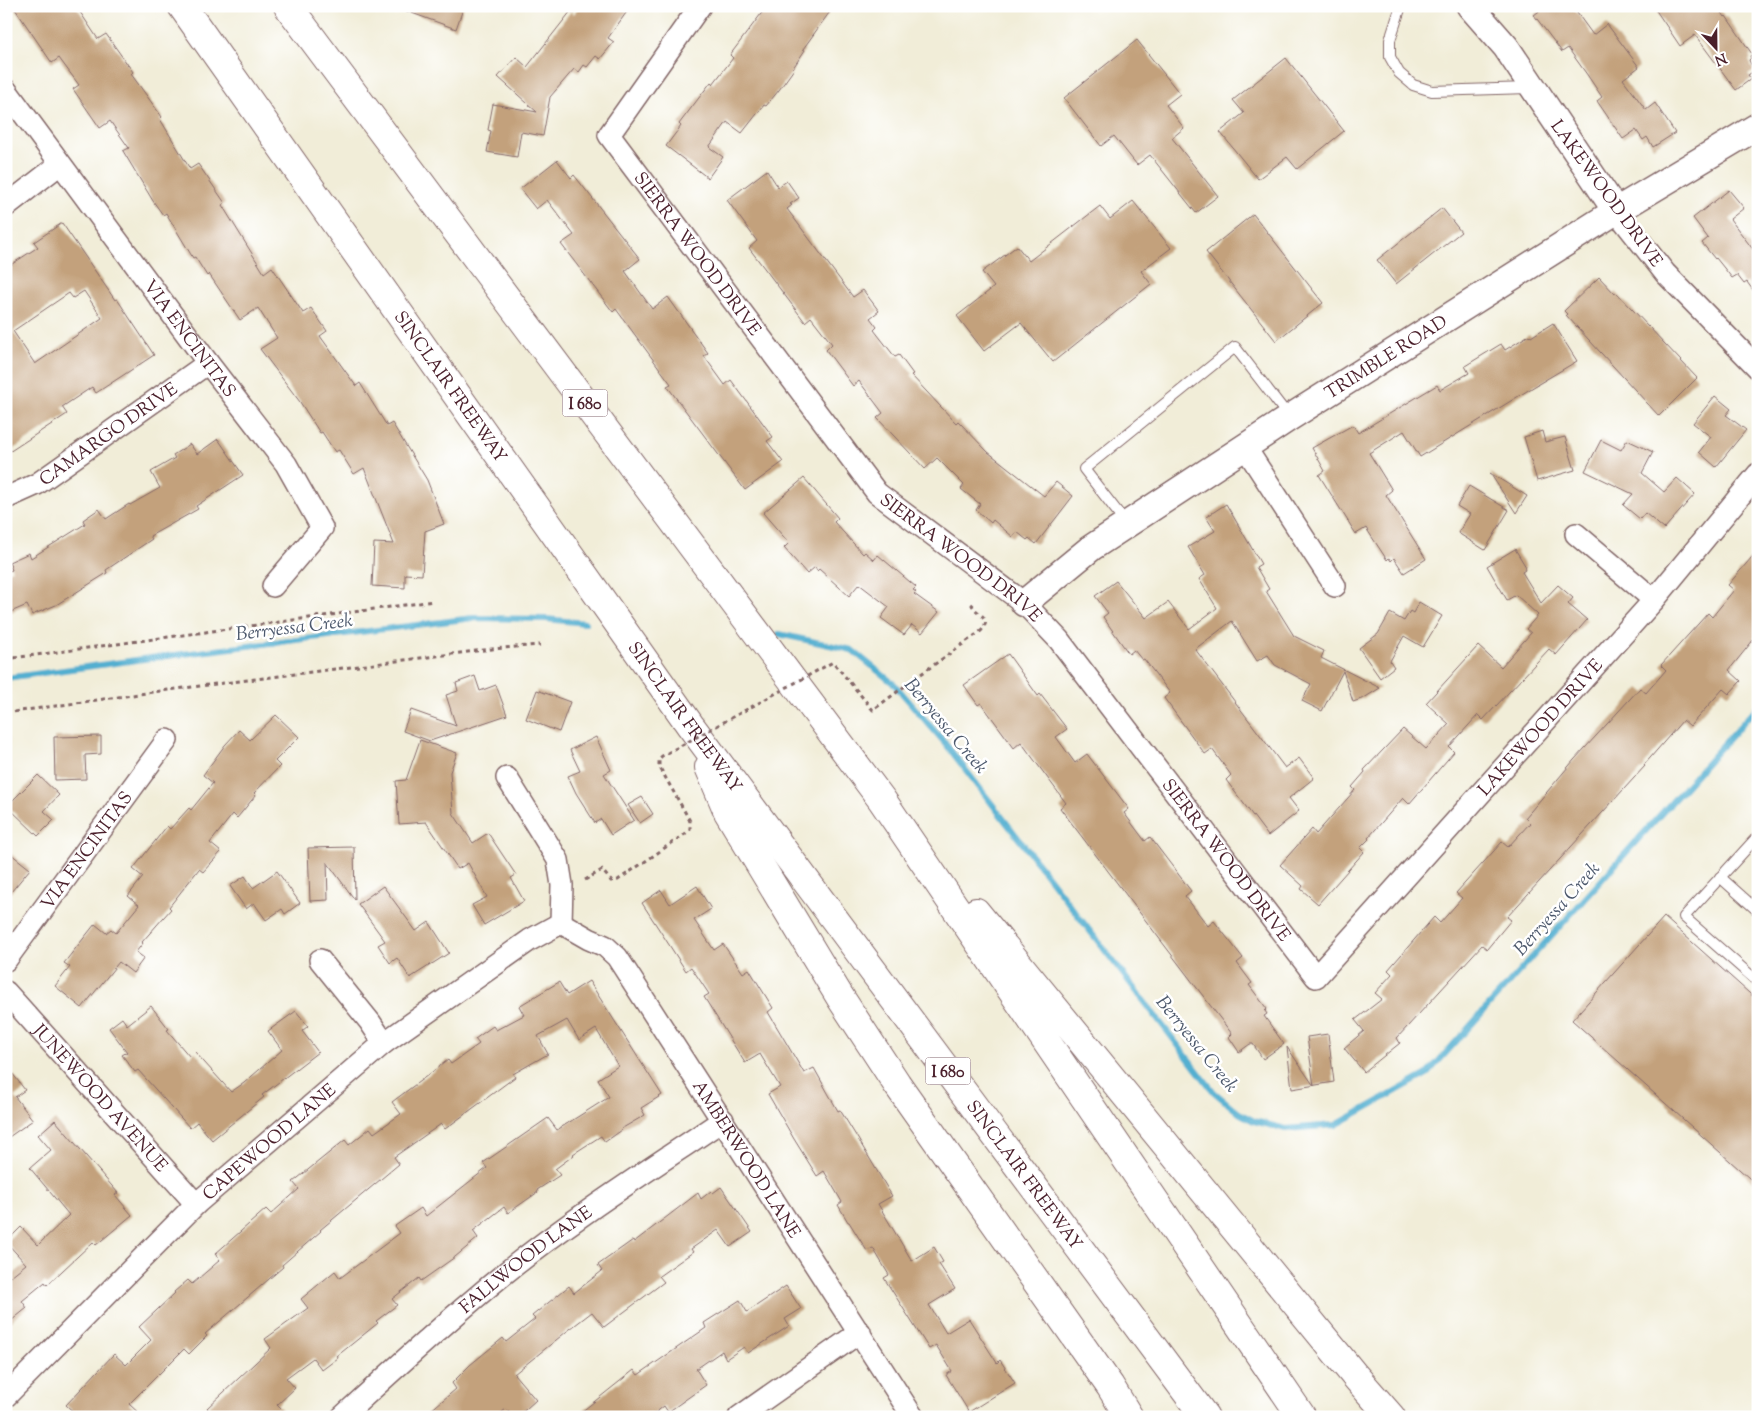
<svg xmlns="http://www.w3.org/2000/svg" width="1764" height="1423" font-family="'Sorts Mill Goudy',serif">
  <style>
    .lines { fill: none; stroke-linecap: round; stroke-linejoin: round }
    .stream { stroke: #52afd0; stroke-width: 6 }
    .building { fill: #c3a17b; fill-rule: evenodd }
    .service-casing { stroke: #846768; stroke-width: 12 }
    .minor-casing { stroke: #846768; stroke-width: 24 }
    .tertiary-casing { stroke: #846768; stroke-width: 29 }
    .motorway-casing { stroke: #846768; stroke-width: 30 }
    .path { stroke: #846768; stroke-width: 3; stroke-dasharray: 4 4; stroke-linecap: butt }
    .service { stroke: #fff; stroke-width: 10 }
    .minor { stroke: #fff; stroke-width: 21 }
    .tertiary { stroke: #fff; stroke-width: 26 }
    .motorway { stroke: #fff; stroke-width: 28 }
    .path-bridge { stroke: #846768; stroke-width: 3; stroke-dasharray: 4 4; stroke-linecap: butt }
    .labels { text-anchor: middle; stroke-width: 5; stroke-linejoin: round; paint-order: stroke }
    .shield { fill: #fff; stroke: #80626b; stroke-width: 1 }
    .shield-label { font-size: 16px; font-weight: bold; fill: #4a1f2b }
    .street-label { font-size: 18px; fill: #4a1f2b; stroke: #fff }
    .water-label { font-size: 19px; font-style: italic; fill: #4d596d; stroke: #fff }
  </style>
  <rect width="100%" height="100%" fill="#fff"/>
  <filter id="ink" filterUnits="userSpaceOnUse"><feTurbulence type="fractalNoise" baseFrequency=".02" numOctaves="2"/><feDisplacementMap in="SourceGraphic" scale="10" xChannelSelector="R" yChannelSelector="G"/><feConvolveMatrix kernelMatrix="1 2 1 2 8 2 1 2 1" color-interpolation-filters="sRGB"/></filter>
  <filter id="wash" filterUnits="userSpaceOnUse"><feTurbulence type="fractalNoise" baseFrequency=".0096" numOctaves="4" result="noise"/><feDisplacementMap in="SourceGraphic" scale="20" xChannelSelector="R" yChannelSelector="G"/><feGaussianBlur stdDeviation="1.12" result="paint"/><feColorMatrix in="noise" values="0 0 0 0 0 0 0 0 0 0 0 0 0 0 0 0 0 1.4 0 .05"/><feComposite in="paint" operator="in"/></filter>
  <g filter="url(#wash)">
    <rect width="100%" height="100%" fill="#f1edd8"/>
    <g class="lines">
      <!-- stream -->
      <path class="stream" d="M779,634L852,650L894,684L945,743L1214,1092L1239,1113L1254,1121L1286,1129L1336,1125L1427,1074L1758,706
        M6,678L151,658L473,618L546,619L585,623"/>
    </g>
    <g id="blocks">
      <!-- building -->
      <path class="building" d="M13,6H76L98,39L106,34L133,72L131,74L162,117L160,119L190,169L198,164L225,203L222,205L264,273L272,267L303,313L311,308L327,331L320,336L356,386L360,383L387,426L392,423L427,480L444,524L425,531L422,575L405,574V588L372,586L374,543L394,544L364,468L354,474L339,450L335,452L322,432L320,433L300,402L260,349L277,338L258,308L240,320L209,274L207,276L195,257L193,258L166,213L163,215L153,201L123,151L129,148L110,121L100,128L73,89L79,85L59,58L52,63Z
        M399,6H464L456,29L398,8Z
        M579,6H631L608,38L614,42L600,59L596,56L587,67L584,65L579,72L574,69L550,97L543,136L521,132L517,157L487,152L491,131L488,130L493,104L537,112L498,77L516,57L527,67L571,11L574,14Z
        M767,6H834L803,49L805,50L793,68L794,69L779,90L766,106L764,105L742,133L727,122L709,147L723,157L708,178L666,146L681,126L679,124L711,82L713,84L733,58L730,55Z
        M1546,6H1572L1593,35L1607,24L1639,67L1623,79L1646,110L1655,103L1675,133L1653,147L1647,137L1643,140L1636,130L1623,139L1597,101L1602,97L1588,76L1568,48L1562,52L1534,15Z
        M1653,6H1717L1725,17L1726,16L1752,54L1750,56L1751,58L1749,60L1754,71L1748,75L1751,79L1736,90L1695,35L1680,46Z
        M1137,40L1180,94L1166,105L1184,128L1172,138L1218,196L1196,213L1150,155L1137,165L1114,136L1101,146L1064,98Z
        M1286,58L1344,131L1297,169L1287,157L1258,179L1220,132L1244,113L1233,100Z
        M557,160L571,178L574,175L640,259L625,271L652,309L668,297L708,353L704,356L725,385L731,380L773,437L767,441L783,462L745,490L667,386L671,384L616,309L613,312L561,244L574,235L547,200L536,209L520,189Z
        M767,170L778,187L787,181L799,198L790,204L792,205L787,209L853,297L863,290L879,311L870,318L877,327L874,330L895,357L899,355L913,374L911,375L956,423L958,421L988,452L1044,496L1056,482L1073,496L1036,544L1029,538L1027,540L1017,532L1013,537L993,520L991,523L976,510L980,504L961,489L964,485L937,458L925,469L911,454L877,418L883,413L859,381L853,386L826,350L832,344L811,317L805,322L749,248L757,241L727,200Z
        M1729,190L1744,208L1730,219L1758,256V297L1747,282L1744,284L1737,275L1732,278L1716,258L1715,259L1702,243L1708,238L1693,218Z
        M1133,201L1171,248L1141,271L1151,284L1053,362L1021,323L984,351L957,316L994,287L982,272L1017,246L1029,261L1100,206L1110,219Z
        M1442,208L1461,232L1396,284L1377,260Z
        M1253,214L1323,303L1276,341L1206,252Z
        M62,223L115,300L117,299L154,355L96,393L92,387L62,407L67,414L6,454V268L38,247L34,242ZM84,291L102,318L35,364L13,331L69,293L73,298Z
        M1599,277L1615,294L1616,292L1697,378L1659,416L1566,315L1567,314L1564,311Z
        M1553,323L1577,361L1535,386L1420,457L1404,431L1369,453L1392,490L1386,495L1426,559L1404,573L1394,558L1391,561L1389,558L1387,560L1366,528L1356,534L1319,475L1325,471L1312,448L1353,425L1358,433L1437,385L1440,390L1469,373L1465,366L1501,344L1505,350L1529,335L1531,337Z
        M1715,396L1731,409L1726,415L1746,430L1716,467L1699,452L1711,437L1693,423Z
        M1542,431L1545,442L1565,437L1575,470L1537,481L1524,437Z
        M218,439L243,475L196,506L198,509L150,536L152,539L106,570L107,573L56,605L32,615L27,605L6,614V572L12,570L9,562L29,553L31,558L85,524L83,520L99,509L106,519L129,504L130,505L160,488L151,472L175,458L173,455L190,444L197,454Z
        M1601,440L1621,450L1627,440L1653,452L1642,473L1664,492L1677,478L1695,494L1664,529L1645,513L1640,519L1623,505L1633,494L1585,471Z
        M1490,473L1527,496L1516,513Z
        M804,478L838,518L834,522L863,554L865,552L874,560L878,555L916,587L913,590L916,592L914,594L939,612L922,633L912,625L904,635L881,618L889,607L859,584L849,596L819,569L817,571L815,567L807,574L784,548L789,543L763,513Z
        M1469,486L1509,510L1485,550L1458,533L1470,514L1457,506Z
        M1226,504L1261,564L1256,567L1269,589L1266,591L1294,636L1324,651L1321,658L1380,688L1364,698L1353,702L1343,671L1322,711L1302,701L1311,684L1275,665L1268,655L1257,661L1232,621L1195,649L1285,768L1299,758L1314,778L1289,798L1299,811L1268,836L1226,780L1231,775L1212,749L1205,754L1164,698L1170,693L1144,659L1142,660L1134,650L1129,654L1117,637L1103,617L1108,613L1095,596L1116,581L1146,618L1168,602L1189,629L1217,608L1199,579L1205,575L1188,547L1215,531L1206,517Z
        M1515,549L1526,567L1524,568L1525,570L1522,572L1541,603L1558,585L1573,598L1568,604L1587,620L1556,655L1549,649L1483,720L1478,715L1449,747L1454,752L1409,804L1403,798L1368,838L1369,839L1360,848L1364,852L1318,904L1301,889L1303,886L1280,865L1312,829L1316,834L1355,790L1352,787L1365,772L1364,770L1403,729L1426,749L1449,724L1426,703L1478,646L1501,667L1531,633L1526,629L1538,615L1516,595L1507,600L1487,566Z
        M1758,550V634L1729,670L1741,681L1729,694L1723,689L1690,726L1683,720L1644,765L1645,766L1507,917L1511,920L1487,949L1482,945L1397,1038L1400,1043L1364,1072L1344,1048L1364,1031L1355,1020L1382,999L1375,993L1392,974L1388,970L1434,917L1440,923L1462,898L1456,893L1502,842L1508,847L1530,823L1525,818L1574,760L1640,688L1646,693L1666,670L1661,665L1708,613L1712,617L1734,590L1728,585Z
        M1419,602L1442,616L1423,647L1404,636L1390,661L1394,667L1380,678L1359,648L1378,634L1390,613L1404,621L1410,611L1413,613Z
        M1008,654L1038,696L1040,694L1067,729L1056,737L1075,763L1087,754L1129,809L1124,813L1145,841L1150,837L1191,891L1185,896L1208,926L1214,921L1243,958L1237,963L1252,983L1249,985L1267,1009L1265,1011L1267,1014L1264,1016L1284,1044L1263,1059L1253,1044H1250L1239,1052L1229,1037L1232,1034L1060,808L1066,803L1021,742L1014,748L981,703L978,705L964,685Z
        M475,676L480,691L496,685L507,715L430,741L403,731L411,710L456,726L446,695L458,691L456,683Z
        M537,690L570,702L559,732L526,719Z
        M276,715L299,737L275,761L280,766L254,793L256,795L237,818L233,814L210,843L221,852L203,872L199,869L169,907L171,909L142,942L143,943L136,952L144,958L133,973L119,962L82,1008L55,986L70,967L64,963L95,924L106,933L111,929L116,933L139,905L128,896L143,877L133,869L167,826L170,829L189,808L191,810L213,783L203,775L225,745L239,730L250,740Z
        M101,736V754L85,755L86,779L55,780L54,737Z
        M596,737L611,770L604,774L634,820L611,835L601,819L595,823L576,793L568,776L580,771L570,750Z
        M420,740L457,753L450,772L453,813L473,843L488,833L516,875L511,878L524,901L484,925L472,905L487,897L468,863L458,869L426,822L399,824L396,781L406,780Z
        M38,775L59,795L44,811L54,820L38,836L7,806Z
        M642,797L653,814L640,823L628,805Z
        M354,847L355,900L327,862L328,900L310,901L308,848Z
        M6,850L30,869L6,898Z
        M277,871L300,903L285,914L282,909L266,920L254,903L246,909L230,886L245,876L253,888Z
        M383,886L416,931L429,922L449,953L410,978L397,958L390,963L378,945L385,941L358,904Z
        M697,886L711,909L694,920L714,950L723,944L743,973L749,969L773,1008L768,1012L804,1073L814,1068L838,1111L840,1110L858,1139L892,1196L878,1204L912,1261L934,1247L943,1262L939,1264L955,1289L929,1305L946,1333L969,1319L997,1363L1000,1360L1015,1383L969,1412L946,1375L952,1371L936,1345L929,1349L884,1278L889,1275L873,1248L867,1251L849,1222H848L838,1205L842,1202L824,1171L817,1176L794,1139L768,1094L780,1087L760,1054L745,1063L704,997L709,994L691,967L686,971L642,903L661,890L670,904Z
        M1664,917L1758,1001V1186L1572,1020Z
        M589,981L662,1095L641,1108L645,1115L621,1129L622,1130L605,1142L601,1136L573,1154L574,1155L555,1169L560,1175L537,1190L538,1192L508,1213L504,1207L473,1231L478,1238L455,1257L421,1281L419,1278L392,1299L397,1305L376,1321L378,1323L337,1356L338,1358L322,1370L313,1358L286,1378L295,1388L277,1405L289,1417H215L207,1408L271,1348L265,1339L308,1308L301,1299L335,1271L340,1278L400,1233L395,1226L421,1208L426,1216L487,1168L483,1163L548,1118L557,1130L609,1097L598,1079L618,1066L596,1029L579,1040L567,1020L538,1036L548,1054L513,1074L515,1077L445,1129L441,1124L394,1157L399,1164L320,1230L321,1231L282,1265L283,1267L205,1334L207,1336L189,1354L184,1349L129,1404L143,1417H79L66,1405L114,1354L126,1365L151,1340L139,1327L175,1293L174,1292L188,1280L192,1284L220,1260L215,1254L266,1209L271,1214L299,1189L293,1182L345,1140L349,1145L370,1128L374,1133L401,1114L392,1102L448,1060L451,1064L479,1044L475,1039L493,1026L496,1030L524,1015L519,1006L559,982L567,995Z
        M151,1006L169,1029L167,1030L190,1057L195,1052L231,1092L244,1083L282,1050L268,1031L296,1011L308,1026L302,1031L318,1052L262,1095L264,1097L212,1140L197,1122L190,1128L138,1070L135,1072L122,1055L127,1052L109,1028L122,1018L127,1025Z
        M1328,1034L1334,1082L1292,1089L1287,1047L1314,1086L1307,1037Z
        M6,1065L25,1090L15,1097L33,1120L6,1139Z
        M55,1120L118,1193L115,1195L132,1215L96,1245L93,1242L47,1285L45,1282L22,1301L27,1308L6,1325V1280L26,1264L6,1242L21,1227L38,1245L69,1215L30,1168L51,1150L38,1135Z
        M721,1187L752,1232L730,1247L718,1230L691,1249L693,1252L659,1276L664,1282L604,1327L592,1312L566,1332L514,1374L536,1400L517,1417H513L506,1409L496,1417H423L456,1389L452,1383L470,1365L503,1338L506,1342L535,1319L532,1316L569,1286L574,1293L602,1271L598,1265L633,1240L634,1242L698,1193L701,1199L711,1191L713,1193Z
        M786,1286L801,1309L785,1319L789,1326L748,1353L744,1347L726,1359L722,1351L696,1369L706,1385L668,1412L664,1406L650,1417H575L634,1370L638,1375L706,1328L704,1323L740,1300L747,1312Z"/>
    </g>
  </g>
  <g filter="url(#ink)">
    <use href="#blocks" fill-opacity="0" stroke="#846768" stroke-width="1"/>
    <g class="lines">
      <defs>
        <path id="service" d="M1401,6L1390,40V57L1399,73L1413,85L1432,91L1529,88
          M1126,523L1084,469L1235,347L1289,417
          M1758,836L1684,917L1758,982
          M1720,877L1758,911"/>
        <g id="minor">
          <path id="s1" d="M700,6L609,135L877,493L1024,603L1059,640L1316,977L1654,600L1758,474"/>
          <path id="s2" d="M6,90L208,363L286,464L322,528L273,586"/>
          <path d="M6,206L60,164"/>
          <path d="M1616,211L1665,273L1758,368"/>
          <path d="M1245,447L1335,586"/>
          <path id="s3" d="M6,498L37,484L208,363"/>
          <path d="M1576,534L1654,600"/>
          <path d="M507,778L558,860L562,885L561,923"/>
          <path id="s4" d="M561,923L589,939L605,946L617,957L913,1417"/>
          <path id="s5" d="M6,960L167,740"/>
          <path d="M320,960L370,1022L384,1043"/>
          <path id="s6" d="M6,992L196,1204"/>
          <path id="s7" d="M6,1396L196,1204L384,1043L530,940L561,923"/>
          <path id="s8" d="M342,1417C395,1368 448,1320 504,1274C573,1218 649,1170 723,1120"/>
          <path d="M739,1417L860,1332"/>
        </g>
        <g id="tertiary">
          <path d="M1470,6L1506,47L1616,211"/>
          <path id="s9" d="M1024,603L1091,548L1289,418L1616,211L1758,126"/>
        </g>
        <g id="motorway">
          <path id="s10" d="M182,6L690,725L1205,1417"/>
          <path d="M288,6L882,800L1302,1417"/>
          <path d="M709,767L728,812L840,997L897,1084L1110,1386L1129,1417"/>
          <path d="M976,912L1355,1376L1391,1417"/>
        </g>
      </defs>
      <!-- service casing -->
      <use href="#service" class="service-casing"/>
      <!-- minor casing -->
      <use href="#minor" class="minor-casing"/>
      <!-- tertiary casing -->
      <use href="#tertiary" class="tertiary-casing"/>
      <!-- motorway casing -->
      <use href="#motorway" class="motorway-casing"/>
      <!-- path -->
      <path class="path" d="M6,659L434,601
        M921,674L981,631C993,617 978,616 972,605L975,602
        M6,713L153,692L492,649L540,645
        M585,880L602,870L611,881L618,880L685,834L690,829V821"/>
      <!-- service -->
      <use href="#service" class="service"/>
      <!-- minor -->
      <use href="#minor" class="minor"/>
      <!-- tertiary -->
      <use href="#tertiary" class="tertiary"/>
      <!-- motorway -->
      <use href="#motorway" class="motorway"/>
      <!-- path-bridge -->
      <path class="path-bridge" d="M690,821L659,766V759L662,756L833,662L873,710L921,674"/>
    </g>
  </g>
  <g class="labels">
    <!-- shield labels -->
    <g class="shield">
      <rect x="562.5" y="389.5" width="45" height="27" rx="4"/>
      <rect x="925.5" y="1057.5" width="45" height="27" rx="4"/>
    </g>
    <g class="shield-label">
      <text x="585" y="409">I 680</text>
      <text x="948" y="1077">I 680</text>
    </g>
    <!-- street labels -->
    <g class="street-label">
      <text transform="translate(1607 193) rotate(54)" y="6">LAKEWOOD DRIVE</text>
      <text dy="6" stroke="none"><textPath href="#s1" startOffset="306">SIERRA WOOD DRIVE</textPath></text>
      <text dy="6" stroke="none"><textPath href="#s2" startOffset="309">VIA ENCINITAS</textPath></text>
      <text dy="6" stroke="none"><textPath href="#s9" startOffset="438">TRIMBLE ROAD</textPath></text>
      <text dy="6" stroke="none"><textPath href="#s10" startOffset="466">SINCLAIR FREEWAY</textPath></text>
      <text dy="6" stroke="none"><textPath href="#s3" startOffset="121">CAMARGO DRIVE</textPath></text>
      <text dy="6" stroke="none"><textPath href="#s1" startOffset="711">SIERRA WOOD DRIVE</textPath></text>
      <text dy="6" stroke="none"><textPath href="#s10" startOffset="871">SINCLAIR FREEWAY</textPath></text>
      <text dy="6" stroke="none"><textPath href="#s1" startOffset="1599">LAKEWOOD DRIVE</textPath></text>
      <text dy="6" stroke="none"><textPath href="#s5" startOffset="136">VIA ENCINITAS</textPath></text>
      <text dy="6" stroke="none"><textPath href="#s1" startOffset="1116">SIERRA WOOD DRIVE</textPath></text>
      <text dy="6" stroke="none"><textPath href="#s6" startOffset="142">JUNEWOOD AVENUE</textPath></text>
      <text dy="6" stroke="none"><textPath href="#s7" startOffset="366">CAPEWOOD LANE</textPath></text>
      <text dy="6" stroke="none"><textPath href="#s4" startOffset="306">AMBERWOOD LANE</textPath></text>
      <text dy="6" stroke="none"><textPath href="#s10" startOffset="1441">SINCLAIR FREEWAY</textPath></text>
      <text dy="6" stroke="none"><textPath href="#s8" startOffset="242">FALLWOOD LANE</textPath></text>
    </g>
    <!-- water labels -->
    <g class="water-label">
      <text transform="translate(294 626) rotate(-7)" y="7">Berryessa Creek</text>
      <text transform="translate(947 725) rotate(50)" y="7">Berryessa Creek</text>
      <text transform="translate(1556 908) rotate(-48)" y="7">Berryessa Creek</text>
      <text transform="translate(1198 1043) rotate(51)" y="7">Berryessa Creek</text>
    </g>
  </g>
  <!-- margin -->
  <rect width="1764" height="1423" fill="none" stroke="#fff" stroke-width="25"/>
  <!-- north arrow -->
  <g transform="translate(1716 48) rotate(158)" stroke="#ffffff" stroke-width="4" paint-order="stroke">
  <path d="M0-4L9 19L0 12L-9 19Z" fill="#4a1f2b"/>
  <text y="-8" font-size="14" font-weight="bold" text-anchor="middle" fill="#4a1f2b">N</text>
  </g>
</svg>
